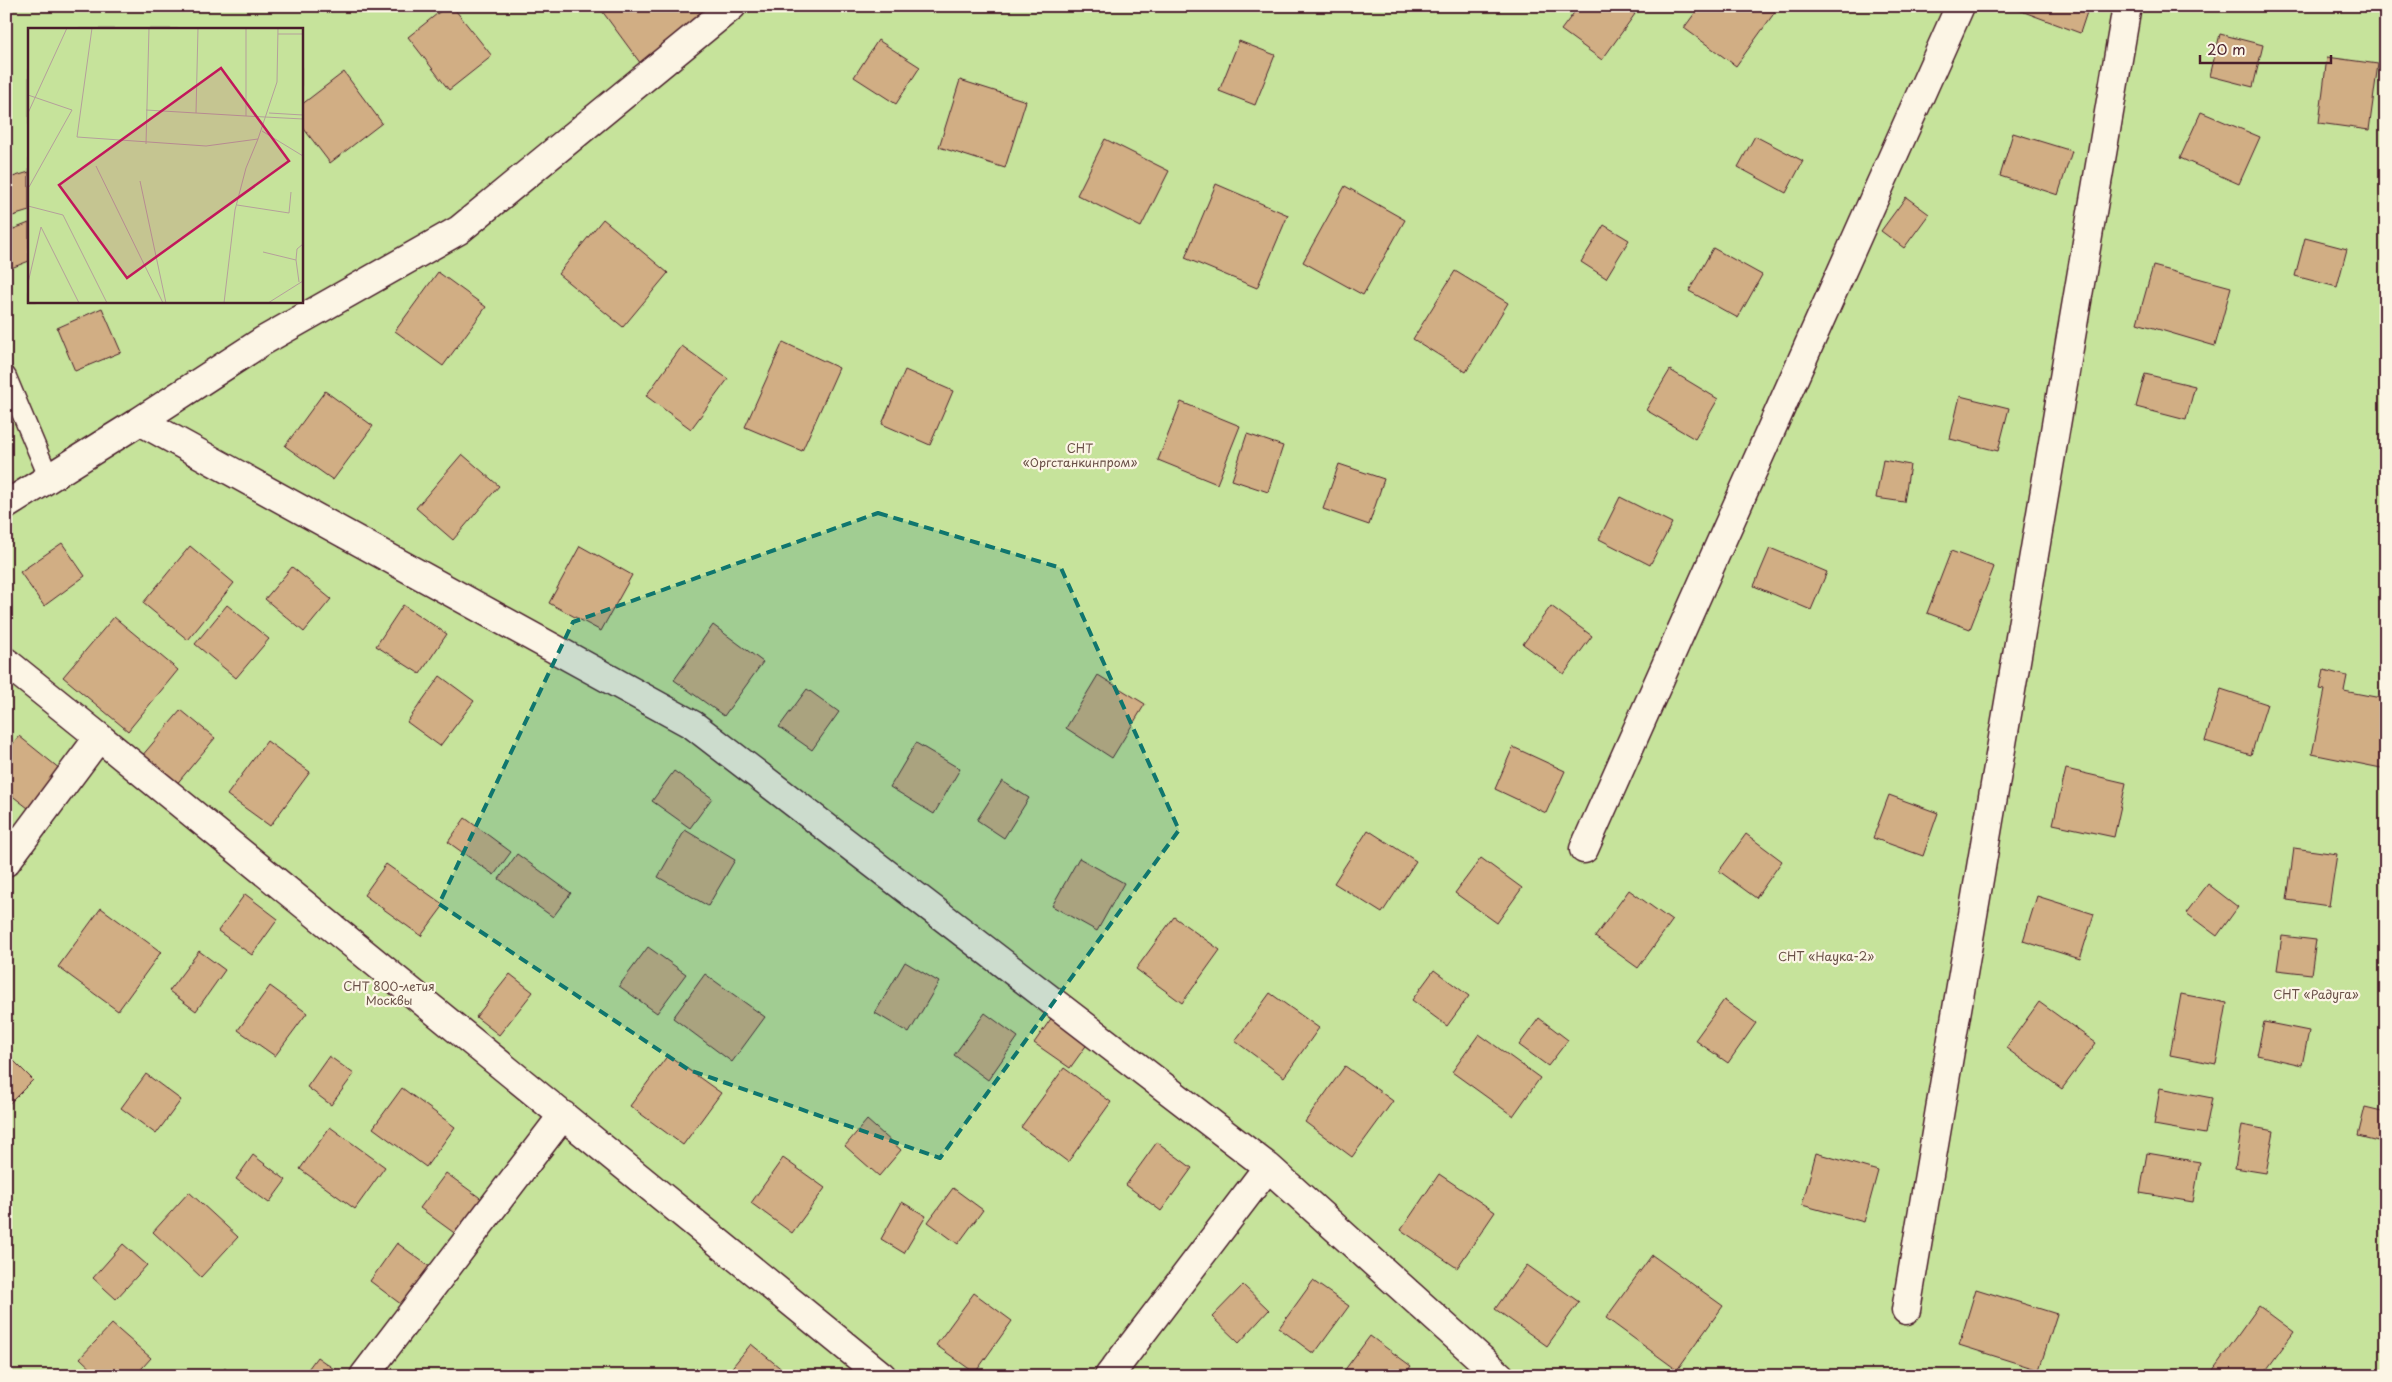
<svg xmlns="http://www.w3.org/2000/svg" width="2392" height="1382" font-family="'Playpen Sans',sans-serif">
  <style>
    .green { fill: #c6e39b; stroke: #888163; fill-rule: evenodd }
    .building { fill: #d1ae84; stroke: #4a1f2b }
    .lines { fill: none; stroke-linecap: round; stroke-linejoin: round }
    .lane-casing { stroke: #4a1f2b; stroke-width: 22 }
    .street-casing { stroke: #4a1f2b; stroke-width: 31 }
    .lane { stroke: #fcf5e5; stroke-width: 19 }
    .street { stroke: #fcf5e5; stroke-width: 28 }
    .marked { fill: #0f766e; fill-opacity: 0.2; stroke: #0f766e; stroke-width: 4; stroke-dasharray: 10 6; stroke-linejoin: round }
    .labels { text-anchor: middle; stroke-width: 4.5; stroke-linejoin: round; paint-order: stroke }
    .park-label { font-size: 12px; fill: #695047; stroke: #fcf5e5 }
    .inset-road { fill: none; stroke: #b59f9b; stroke-width: 1 }
    .view { fill: #c2185b; fill-opacity: 0.15; stroke: #c2185b; stroke-width: 2.5 }
    .inset-edge { fill: none; stroke: #4a1f2b; stroke-width: 2.5 }
  </style>
  <rect width="100%" height="100%" fill="#fcf5e5"/>
  <filter id="ink" filterUnits="userSpaceOnUse"><feTurbulence type="fractalNoise" baseFrequency=".02" numOctaves="2"/><feDisplacementMap in="SourceGraphic" scale="10" xChannelSelector="R" yChannelSelector="G"/><feConvolveMatrix kernelMatrix="1 2 1 2 8 2 1 2 1" color-interpolation-filters="sRGB"/></filter>
  <g filter="url(#ink)">
    <!-- green -->
    <path class="green" d="M6,6H2386V1376H6ZM29,29H301V301H29Z"/>
    <!-- building -->
    <path class="building" d="M447,6H452L492,56L449,90L408,37Z
      M609,6H701L708,15L641,64L602,11Z
      M1579,6H1624L1635,14L1602,60L1561,30Z
      M1700,6H1766L1775,12L1736,66L1684,28Z
      M2008,6H2089L2080,33Z
      M2220,34L2263,45L2253,87L2210,76Z
      M878,40L920,67L896,104L854,77Z
      M1239,41L1275,55L1255,105L1219,91Z
      M2327,57L2378,64L2369,130L2319,123Z
      M344,72L382,123L330,163L301,125V105Z
      M960,80L1026,101L1005,168L939,147Z
      M2201,112L2260,137L2239,184L2180,158Z
      M2013,133L2072,151L2058,195L2000,176Z
      M1755,136L1803,161L1786,193L1738,167Z
      M1105,139L1169,171L1141,227L1077,195Z
      M29,172V211L6,218V179Z
      M1216,184L1288,215L1257,288L1185,258Z
      M1345,186L1405,220L1363,295L1303,262Z
      M1906,197L1929,214L1904,248L1881,231Z
      M603,219L668,273L623,327L558,274Z
      M29,223V261L6,270V232Z
      M1604,225L1629,240L1606,278L1581,262Z
      M2305,238L2347,249L2337,287L2295,276Z
      M1713,248L1762,275L1738,318L1689,291Z
      M2153,266L2231,287L2215,346L2137,323Z
      M1455,271L1508,303L1466,372L1413,339Z
      M438,272L486,307L443,366L395,331Z
      M102,308L121,352L75,371L57,328Z
      M783,342L839,368L802,451L745,427Z
      M682,346L728,379L691,429L646,396Z
      M905,370L953,391L930,445L882,424Z
      M1670,370L1718,399L1695,439L1646,410Z
      M2145,374L2195,386L2186,420L2136,407Z
      M325,391L373,426L333,480L285,446Z
      M1960,396L2009,408L1998,451L1950,439Z
      M1181,402L1240,426L1217,484L1158,460Z
      M1247,434L1283,446L1268,492L1232,480Z
      M462,454L499,486L453,540L416,508Z
      M1883,460L1910,465L1904,502L1876,498Z
      M1339,464L1384,479L1369,525L1323,509Z
      M1620,497L1672,523L1650,565L1599,539Z
      M62,543L85,576L44,606L20,572Z
      M190,546L234,583L188,640L143,603Z
      M580,546L632,575L601,631L549,603Z
      M1770,548L1827,572L1811,610L1754,586Z
      M1951,551L1994,567L1970,629L1927,613Z
      M292,567L331,599L304,632L265,599Z
      M227,605L269,639L236,678L195,644Z
      M403,605L447,634L420,674L376,646Z
      M1551,606L1592,636L1564,674L1523,644Z
      M114,617L178,670L128,731L63,677Z
      M713,625L763,662L724,716L674,680Z
      M2324,670L2347,676L2344,691L2386,699V769L2312,754L2325,690L2320,689Z
      M1098,675L1145,704L1112,758L1066,728Z
      M440,676L474,701L440,746L407,722Z
      M807,689L839,712L812,750L779,727Z
      M2221,689L2267,704L2251,755L2205,741Z
      M181,710L215,738L175,786L141,757Z
      M19,736L60,769L28,808L6,791V752Z
      M267,741L310,772L270,826L227,795Z
      M916,743L960,769L934,814L890,787Z
      M1513,747L1565,771L1546,813L1495,789Z
      M2066,769L2126,783L2114,837L2053,824Z
      M674,771L712,798L690,828L652,801Z
      M1002,781L1029,798L1004,838L977,820Z
      M1889,795L1938,813L1923,856L1873,838Z
      M465,818L511,852L494,875L448,842Z
      M685,830L735,860L708,906L658,877Z
      M1368,830L1416,861L1382,913L1334,883Z
      M1746,834L1782,861L1756,898L1719,871Z
      M2294,848L2337,854L2329,906L2287,900Z
      M517,854L571,893L553,917L499,879Z
      M1079,858L1124,883L1097,931L1052,906Z
      M1481,858L1522,888L1497,923L1455,893Z
      M386,864L444,905L421,936L364,895Z
      M2208,884L2238,907L2217,936L2186,913Z
      M1629,890L1672,921L1638,968L1595,937Z
      M245,894L278,919L252,955L218,931Z
      M2037,896L2094,914L2080,959L2023,941Z
      M101,908L161,952L118,1011L58,967Z
      M1174,917L1220,950L1182,1003L1136,969Z
      M2282,936L2316,940L2311,974L2277,970Z
      M648,947L686,974L657,1013L619,986Z
      M199,951L225,970L196,1011L169,991Z
      M905,962L939,982L909,1033L875,1013Z
      M1434,970L1469,996L1447,1026L1412,1000Z
      M510,974L533,992L499,1035L476,1017Z
      M705,974L765,1017L732,1062L673,1018Z
      M270,986L307,1013L275,1056L238,1030Z
      M1270,993L1319,1028L1284,1077L1235,1041Z
      M2181,994L2227,1003L2216,1064L2170,1055Z
      M1724,1000L1756,1023L1728,1063L1695,1040Z
      M2039,1002L2096,1043L2062,1089L2006,1048Z
      M1057,1010L1093,1036L1070,1068L1034,1043Z
      M985,1013L1018,1037L988,1080L954,1055Z
      M1539,1018L1568,1040L1548,1066L1519,1045Z
      M2264,1022L2309,1031L2302,1065L2257,1055Z
      M1479,1034L1540,1078L1513,1116L1452,1072Z
      M6,1053L33,1080L6,1107Z
      M668,1055L721,1093L683,1145L630,1106Z
      M329,1056L354,1074L331,1105L307,1087Z
      M1345,1066L1393,1101L1352,1157L1305,1122Z
      M1064,1068L1111,1102L1068,1162L1021,1127Z
      M146,1074L181,1100L156,1134L121,1108Z
      M402,1088L455,1127L426,1167L373,1128Z
      M2160,1088L2212,1098L2205,1134L2154,1125Z
      M2365,1107L2386,1112V1143L2358,1136Z
      M867,1120L901,1150L879,1176L845,1146Z
      M2242,1125L2274,1131L2266,1173L2235,1168Z
      M330,1127L385,1167L355,1209L300,1169Z
      M1157,1142L1192,1168L1161,1211L1126,1185Z
      M1816,1153L1878,1171L1864,1222L1802,1205Z
      M2147,1153L2200,1162L2193,1202L2140,1193Z
      M253,1155L286,1180L269,1203L236,1179Z
      M783,1158L825,1188L792,1233L751,1203Z
      M446,1173L483,1200L457,1235L420,1208Z
      M1439,1174L1495,1212L1457,1268L1401,1230Z
      M953,1188L983,1210L958,1244L928,1222Z
      M189,1192L238,1237L201,1277L153,1232Z
      M902,1202L926,1216L904,1253L881,1239Z
      M397,1243L434,1270L406,1308L370,1281Z
      M123,1244L147,1265L116,1299L93,1278Z
      M1652,1255L1723,1306L1677,1370L1606,1318Z
      M1527,1265L1579,1302L1547,1346L1495,1309Z
      M1313,1281L1349,1306L1314,1354L1279,1328Z
      M1243,1285L1269,1310L1239,1343L1212,1317Z
      M1976,1289L2057,1314L2039,1370L1959,1345Z
      M974,1293L1012,1321L975,1373L936,1345Z
      M2259,1306L2294,1332L2262,1376H2221L2213,1370Z
      M112,1324L151,1358L135,1376H99L80,1358Z
      M1370,1336L1411,1366L1404,1376L1341,1375Z
      M751,1344L790,1376H725Z
      M317,1357L344,1376H303Z
      M225,1368L232,1376H217Z"/>
    <g class="lines">
      <defs>
        <path id="lane" d="M6,376L49,478"/>
        <path id="street" d="M140,421L263,341L459,230L732,6
          M6,505L140,421L693,725L1268,1167L1500,1376
          M6,662L99,737
          M1584,849L1960,6
          M6,862L99,737L882,1376
          M1906,1310L2127,6
          M364,1376L563,1115
          M1109,1376L1268,1167"/>
      </defs>
      <!-- lane casing -->
      <use href="#lane" class="lane-casing"/>
      <!-- street casing -->
      <use href="#street" class="street-casing"/>
      <!-- lane -->
      <use href="#lane" class="lane"/>
      <!-- street -->
      <use href="#street" class="street"/>
    </g>
  </g>
  <!-- marked area -->
  <path class="marked" d="M878,513L1061,568L1179,830L940,1158L689,1070L439,904L573,622Z"/>
  <g class="labels">
    <!-- park labels -->
    <g class="park-label">
      <text x="1080" y="453">СНТ<tspan x="1080" dy="14">«Оргстанкинпром»</tspan></text>
      <text x="1826" y="961">СНТ «Наука-2»</text>
      <text x="389" y="991">СНТ 800-летия<tspan x="389" dy="14">Москвы</tspan></text>
      <text x="2316" y="999">СНТ «Радуга»</text>
    </g>
  </g>
  <!-- overview -->
  <g transform="translate(28 28)">
    <rect width="275" height="275" fill="#fcf5e5"/>
    <path d="M0,0H275V275H0Z" fill="#c6e39b"/>
    <path class="inset-road" d="M64,0L49,109L178,118L230,111L249,54L250,0M250,6H275M0,67L44,82L1,159M118,82L218,88V0M0,85L39,0M168,85L170,0M241,85L275,87M218,88L275,91M234,103L275,128M118,116L121,0M68,138L135,275M112,153L138,275M209,177L261,185L263,164M0,178L35,187L79,275M13,199L51,275M235,224L268,232M271,254L268,232L269,221L275,216M0,255L13,199M196,275L207,182L218,140L230,111M240,275L275,253"/>
    <path class="view" d="M193,40L261,133L99,250L31,157Z"/>
    <rect width="275" height="275" class="inset-edge"/>
  </g>
  <!-- margin -->
  <rect width="2392" height="1382" fill="none" stroke="#fcf5e5" stroke-width="25"/>
  <rect x="12" y="12" width="2367" height="1357" fill="none" stroke="#4a1f2b" stroke-width="2" filter="url(#ink)"/>
  <!-- scale -->
  <path d="M2200 55v8h131v-8" fill="none" stroke="#4a1f2b" stroke-width="2.5"/>
  <text x="2207" y="55" font-size="15" fill="#4a1f2b" stroke="#fcf5e5" stroke-width="4" paint-order="stroke">20 m</text>
</svg>
